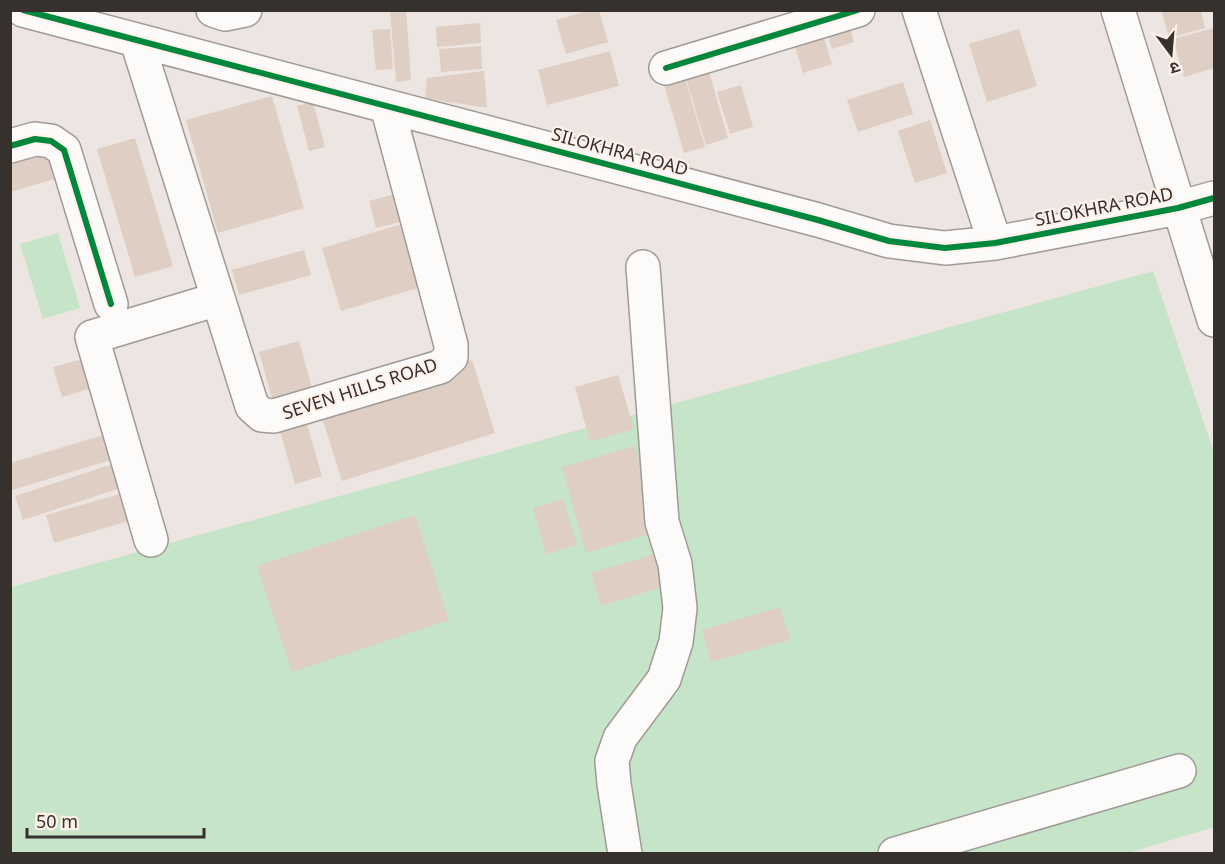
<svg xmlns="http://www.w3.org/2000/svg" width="1225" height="864" font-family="'Noto Sans','Noto Sans Devanagari',sans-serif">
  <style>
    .green { fill: #c6e4c7 }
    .building { fill: #dfcec4 }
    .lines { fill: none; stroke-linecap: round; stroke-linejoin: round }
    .minor-casing { stroke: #a09a97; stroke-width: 36 }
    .minor { stroke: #fcfbfa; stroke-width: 33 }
    .cycleway-casing { stroke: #fff1e9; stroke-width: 10 }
    .cycleway { stroke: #00873e; stroke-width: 6 }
    .labels { text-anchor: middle; stroke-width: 4.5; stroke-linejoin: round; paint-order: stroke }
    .street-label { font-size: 18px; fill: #37312e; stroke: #fff1e9 }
  </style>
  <rect width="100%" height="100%" fill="#ede5e1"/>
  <!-- green -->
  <path class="green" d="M58,233L80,308L43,319L20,244Z
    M1153,271L1214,453V827L1125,854H11V587Z"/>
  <!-- building -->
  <path class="building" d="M406,10L411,80L396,82L390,11Z
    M590,10H599L608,42L566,54L556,20Z
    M1161,10H1201L1205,28L1169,38Z
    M847,16L854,42L832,49L824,22Z
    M480,23L481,43L437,47L436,27Z
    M820,25L832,64L803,73L791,33Z
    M1214,28V68L1184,77L1173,39Z
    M390,29L393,69L376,70L372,30Z
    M1019,29L1037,86L987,102L969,44Z
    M481,46L482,69L441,72L439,49Z
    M610,51L619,86L547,105L538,70Z
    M706,61L728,138L706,145L683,68Z
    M681,64L705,147L684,153L660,71Z
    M484,71L487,108L425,98L427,78Z
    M903,82L913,114L858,132L847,100Z
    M741,85L753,127L730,134L717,92Z
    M272,96L304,208L218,233L186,120Z
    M313,102L325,147L309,151L297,106Z
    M930,120L947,173L915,183L898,131Z
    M135,138L173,266L135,277L97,149Z
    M45,143L55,179L10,192V153Z
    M398,193L405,221L376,228L369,201Z
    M405,223L424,286L341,311L322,248Z
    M304,250L311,275L239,295L232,270Z
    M299,341L314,395L274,406L259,352Z
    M83,359L92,388L62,397L53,367Z
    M472,360L495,433L342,481L319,408Z
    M618,375L634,429L590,442L575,387Z
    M305,417L322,476L295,484L278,424Z
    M107,434L114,459L12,490L10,484V463Z
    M635,446L659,531L586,553L562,467Z
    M116,463L124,487L23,520L15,496Z
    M123,493L142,517L54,543L46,515Z
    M563,499L577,545L546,554L533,508Z
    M415,515L449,620L292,672L257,566Z
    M661,552L671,584L601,606L591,573Z
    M780,607L790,640L711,662L702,630Z"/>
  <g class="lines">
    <defs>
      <path id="minor" d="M23,10L818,220L889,241L945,248L995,243L1178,208L1214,198
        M213,10L225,14L245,10
        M919,10L995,243
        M1118,10L1214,320
        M137,41L252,406L262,415L274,416L440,367L451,357V345L387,106
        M666,68L858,10
        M10,146L35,139L51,141L64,150L111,304
        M151,540L92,337L218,299
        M625,854L614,784L612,761L620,738L664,679L676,642L680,608L675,564L662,522L643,267
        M895,854L1179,771"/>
    </defs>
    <!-- minor casing -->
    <use href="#minor" class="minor-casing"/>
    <!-- minor -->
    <use href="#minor" class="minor"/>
    <defs>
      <path id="cycleway" d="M23,10L818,220L889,241L945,248L995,243L1178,208L1214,198
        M666,68L858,10
        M10,146L35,139L51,141L64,150L111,304"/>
    </defs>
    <!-- cycleway casing -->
    <use href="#cycleway" class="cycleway-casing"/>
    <!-- cycleway -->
    <use href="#cycleway" class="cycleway"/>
  </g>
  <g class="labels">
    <!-- street labels -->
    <g class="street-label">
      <text transform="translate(620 152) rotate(15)" y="6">SILOKHRA ROAD</text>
      <text transform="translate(1104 207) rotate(-11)" y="6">SILOKHRA ROAD</text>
      <text transform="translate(360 389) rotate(-18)" y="6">SEVEN HILLS ROAD</text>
    </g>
  </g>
  <!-- border -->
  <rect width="1225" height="864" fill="none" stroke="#37312e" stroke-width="24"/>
  <!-- north arrow -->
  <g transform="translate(1171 54) rotate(164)" stroke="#fff1e9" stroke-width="4.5" paint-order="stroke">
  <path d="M0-4.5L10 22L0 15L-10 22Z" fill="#37312e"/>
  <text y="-9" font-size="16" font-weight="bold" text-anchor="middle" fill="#37312e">उ</text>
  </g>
  <!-- scale -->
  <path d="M27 828v9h177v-9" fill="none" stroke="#37312e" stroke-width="3"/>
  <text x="36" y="828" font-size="18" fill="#37312e" stroke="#fff1e9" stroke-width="4.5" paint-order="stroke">50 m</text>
</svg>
